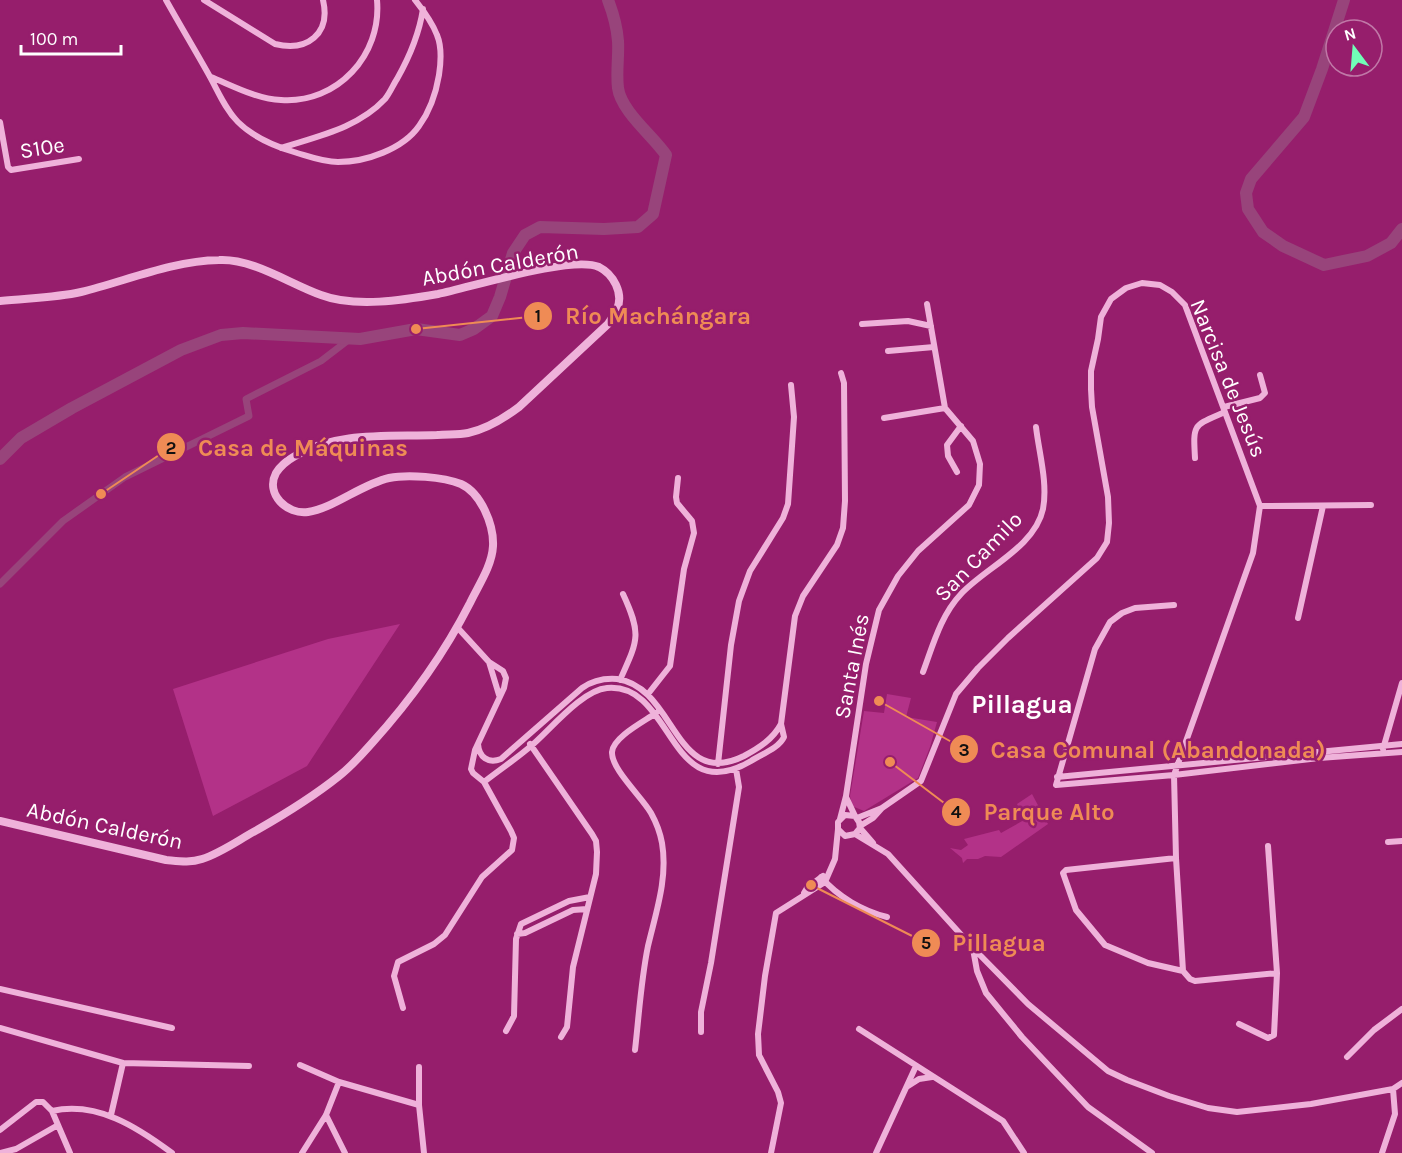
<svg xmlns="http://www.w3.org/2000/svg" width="1402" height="1153" font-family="Karla,sans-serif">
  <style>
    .green { fill: #b33288 }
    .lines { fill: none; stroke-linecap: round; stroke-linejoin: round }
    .canal { stroke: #98447b; stroke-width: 7 }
    .river { stroke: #98447b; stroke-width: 12 }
    .minor { stroke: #efb2da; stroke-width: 6 }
    .tertiary { stroke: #efb2da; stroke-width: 8 }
    .labels { text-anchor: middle; stroke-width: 5; stroke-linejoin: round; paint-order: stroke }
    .street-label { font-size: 22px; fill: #fff; stroke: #961e6c }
    .quarter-label { font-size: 26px; font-weight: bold; fill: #fff; stroke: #961e6c }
    .leader { fill: none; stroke: #ef8b55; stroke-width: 2 }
    .callout-dot { fill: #ef8b55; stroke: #961e6c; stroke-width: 2 }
    .mark-label { font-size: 18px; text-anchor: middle; font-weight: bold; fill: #111 }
    .callout-label { font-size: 24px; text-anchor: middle; font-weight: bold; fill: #ef8b55; stroke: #961e6c; stroke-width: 5; stroke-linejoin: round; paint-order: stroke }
  </style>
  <rect width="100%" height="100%" fill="#961e6c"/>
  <!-- green -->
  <path class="green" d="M400,624L307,766L213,816L173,689L328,639Z
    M887,694L911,698L906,717L937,722L930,747L918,778L864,811L852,806L850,796L864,711L884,713Z
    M1032,794L1048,824L1001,857L985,856L978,859H967L963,863L962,858L950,848L961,850L968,845L964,839L999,830L1001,833L1024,820L1017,804Z"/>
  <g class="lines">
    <!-- canal -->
    <path class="canal" d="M0,584L63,521L125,477L249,416L246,399L321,361L351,338"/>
    <!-- river -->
    <path class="river" d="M1344,0L1322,69L1304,117L1251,179L1246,193L1248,209L1263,232L1283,246L1324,265L1367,256L1391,243L1402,229
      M0,459L21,438L72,408L181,350L221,335L243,333L360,339L416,329L460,335L474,329L492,316L500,297L513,253L525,235L540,227L604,229L638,227L653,214L666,155C653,136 621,111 618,88C616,72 619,56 618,41C617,27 613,13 608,0"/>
    <!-- minor -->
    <path class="minor" d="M166,0C180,25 195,50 209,75C218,91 225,109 238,122C253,137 274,146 294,152C308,156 323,162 338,162C366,162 403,149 419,126C430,111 436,93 439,75C441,62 442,47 437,35C432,22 423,10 415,0
      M204,0L275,44C307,52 331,34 323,0
      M211,77C233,86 257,99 281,100C337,104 382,55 377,0
      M0,122L8,167L11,170L79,159
      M281,148C318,136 358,128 385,99C390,93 393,85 397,79C410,56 419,35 423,9
      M862,324L908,321L931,326
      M888,351L934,347
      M1224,407L1260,398L1265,393L1260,375
      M884,418L945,408
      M1195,458C1193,423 1193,426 1225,412
      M957,472L948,456L947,445L961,426
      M1260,506L1371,505
      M1174,605L1135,608L1122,613L1110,622L1095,649L1056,785L1174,775L1319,758L1402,752
      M1298,618L1323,506
      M489,662L499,695
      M923,672C933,645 941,615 961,594C985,568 1035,547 1043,509C1048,483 1039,453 1036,427
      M620,680C638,640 642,635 623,594
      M648,694L670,666L684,569L694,533L692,521L677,503L676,497L678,478
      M478,744C479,757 488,764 501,759L582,688C592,681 604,678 617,679C676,687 674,791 744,756C759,748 773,739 781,724L795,616L803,596L837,545L843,528L845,501L844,383L841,373
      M530,744L592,834L596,841L597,852L596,874L573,967L567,1027L561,1037
      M1383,749L1402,683
      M718,764L731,645L739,601L750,571L783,518L788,504L794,417L791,385
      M1057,777L1402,744
      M484,782C499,770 516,759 531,746C550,730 582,690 607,688C674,682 668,810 751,761C762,754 779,748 784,737L781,724
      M846,797L855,816
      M857,818L882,808L921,781L956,694L978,668L1008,638L1097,558L1107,542L1109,523L1108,497L1092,407L1091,389V371L1098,339L1101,317L1111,299L1126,288L1142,283L1160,285L1172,292L1185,305L1260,506L1253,553L1174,775L1176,858L1183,971L1190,979L1195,981L1277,973L1268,846
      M840,819L846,796L866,664L879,610L898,576L918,551L969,505L979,485L980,464L973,441L945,408L927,304
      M860,826L873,818L882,808
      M860,828L855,834L845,836L838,829V822L845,815L855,816L859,822L860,828L873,843
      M855,834L888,854L973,948L1028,1004L1108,1071L1127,1080L1169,1096L1208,1108L1237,1112L1311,1104L1393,1089L1402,1083
      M1388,842L1402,841
      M1176,858L1066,870L1063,873L1076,910L1105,945L1148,963L1183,971
      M821,877C838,897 863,911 887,917
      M804,893L807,888L823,876
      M517,934L525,933L573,910L587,909
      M973,949L977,971L986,993L1022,1037L1088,1107L1152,1153
      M0,989L172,1028
      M403,1008L394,976L398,962L434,944L445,935L482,877L512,850L514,838L511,831L484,782L473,773L471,769L475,750L504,688L506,678L503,671L489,662L457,627
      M1239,1024L1268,1038L1274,1035L1277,973
      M0,1028L123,1063L111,1115
      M859,1029L1003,1121L1024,1153
      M506,1031L514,1016L516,939L521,924L569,901L590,897
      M701,1032V1012L711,963L739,787L736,769
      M635,1050C639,1015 641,980 648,946C656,912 668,878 662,843C660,832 656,822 651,813C642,797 611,769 612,752C613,737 645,721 656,713
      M1347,1057L1374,1030L1402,1009
      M123,1063L249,1066
      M300,1065L339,1082L419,1105
      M419,1067V1105L424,1153
      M908,1086L919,1079L932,1077
      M52,1111L70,1153
      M326,1115L345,1153
      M0,1130L36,1102H43L52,1111C97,1101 137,1127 172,1153
      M0,1153L16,1149L58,1125
      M302,1153L326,1115L339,1082
      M771,1153L781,1103L778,1092L759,1055L758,1034L765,976L776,913L825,882L835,859L838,829
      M876,1153L916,1066
      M1382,1153L1395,1114L1393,1089"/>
    <!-- tertiary -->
    <path class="tertiary" d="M0,301C27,298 55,298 81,292C126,281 172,261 219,260C252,258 290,284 321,295C355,308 404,300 438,294C472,287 572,255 599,267C613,274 624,293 617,309C615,314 611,319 608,324L519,407C503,419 487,429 468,433C458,435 447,434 437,435C391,437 336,431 295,456C288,460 281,465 276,473C265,494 287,515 308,512C332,509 362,484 389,478C408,474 443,477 461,484C481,493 494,525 493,546C492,566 478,586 470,603C444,654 410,701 372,743C362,754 352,766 339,776C314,796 285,814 257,830C240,839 221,853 202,859C190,863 178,861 166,860L0,821"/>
  </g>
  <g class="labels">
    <!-- street labels -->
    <g class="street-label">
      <text transform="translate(42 147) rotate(-9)" y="8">S10e</text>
      <text transform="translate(500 264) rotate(-10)" y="8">Abdón Calderón</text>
      <text transform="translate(1229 378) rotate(68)" y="8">Narcisa de Jesús</text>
      <text transform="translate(978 556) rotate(-46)" y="8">San Camilo</text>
      <text transform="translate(851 666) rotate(-79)" y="8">Santa Inés</text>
      <text transform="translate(105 825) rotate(12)" y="8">Abdón Calderón</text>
    </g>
    <!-- quarter labels -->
    <g class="quarter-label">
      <text x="1022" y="713">Pillagua</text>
    </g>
  </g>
  <!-- callouts -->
  <path class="leader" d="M416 329L538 316M101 494L171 447M879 701L964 749M890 762L956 812M811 885L926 943"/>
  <g class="callout-dot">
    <circle cx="416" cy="329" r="6"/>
    <circle cx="101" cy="494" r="6"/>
    <circle cx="879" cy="701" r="6"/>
    <circle cx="890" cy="762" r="6"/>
    <circle cx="811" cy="885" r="6"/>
    <circle cx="538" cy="316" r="15"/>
    <circle cx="171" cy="447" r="15"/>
    <circle cx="964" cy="749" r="15"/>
    <circle cx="956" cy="812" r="15"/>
    <circle cx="926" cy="943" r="15"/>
  </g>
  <g class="mark-label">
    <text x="538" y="322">1</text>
    <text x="171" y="454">2</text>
    <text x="964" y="756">3</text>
    <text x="956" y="818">4</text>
    <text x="926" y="949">5</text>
  </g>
  <g class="callout-label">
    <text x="658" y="324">Río Machángara</text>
    <text x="303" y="456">Casa de Máquinas</text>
    <text x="1158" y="758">Casa Comunal (Abandonada)</text>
    <text x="1049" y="820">Parque Alto</text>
    <text x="999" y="951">Pillagua</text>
  </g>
  <!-- north arrow -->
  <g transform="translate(1354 48) rotate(344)"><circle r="28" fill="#961e6c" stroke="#c078a7" stroke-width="1.5"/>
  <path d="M0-4.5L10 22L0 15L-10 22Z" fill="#71feb7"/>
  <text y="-9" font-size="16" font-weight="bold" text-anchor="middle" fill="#ffffff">N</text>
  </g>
  <!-- scale -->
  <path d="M21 45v9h100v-9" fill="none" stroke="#ffffff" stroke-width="3"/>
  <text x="30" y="45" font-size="18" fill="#ffffff" stroke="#961e6c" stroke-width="4.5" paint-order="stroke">100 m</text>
</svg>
